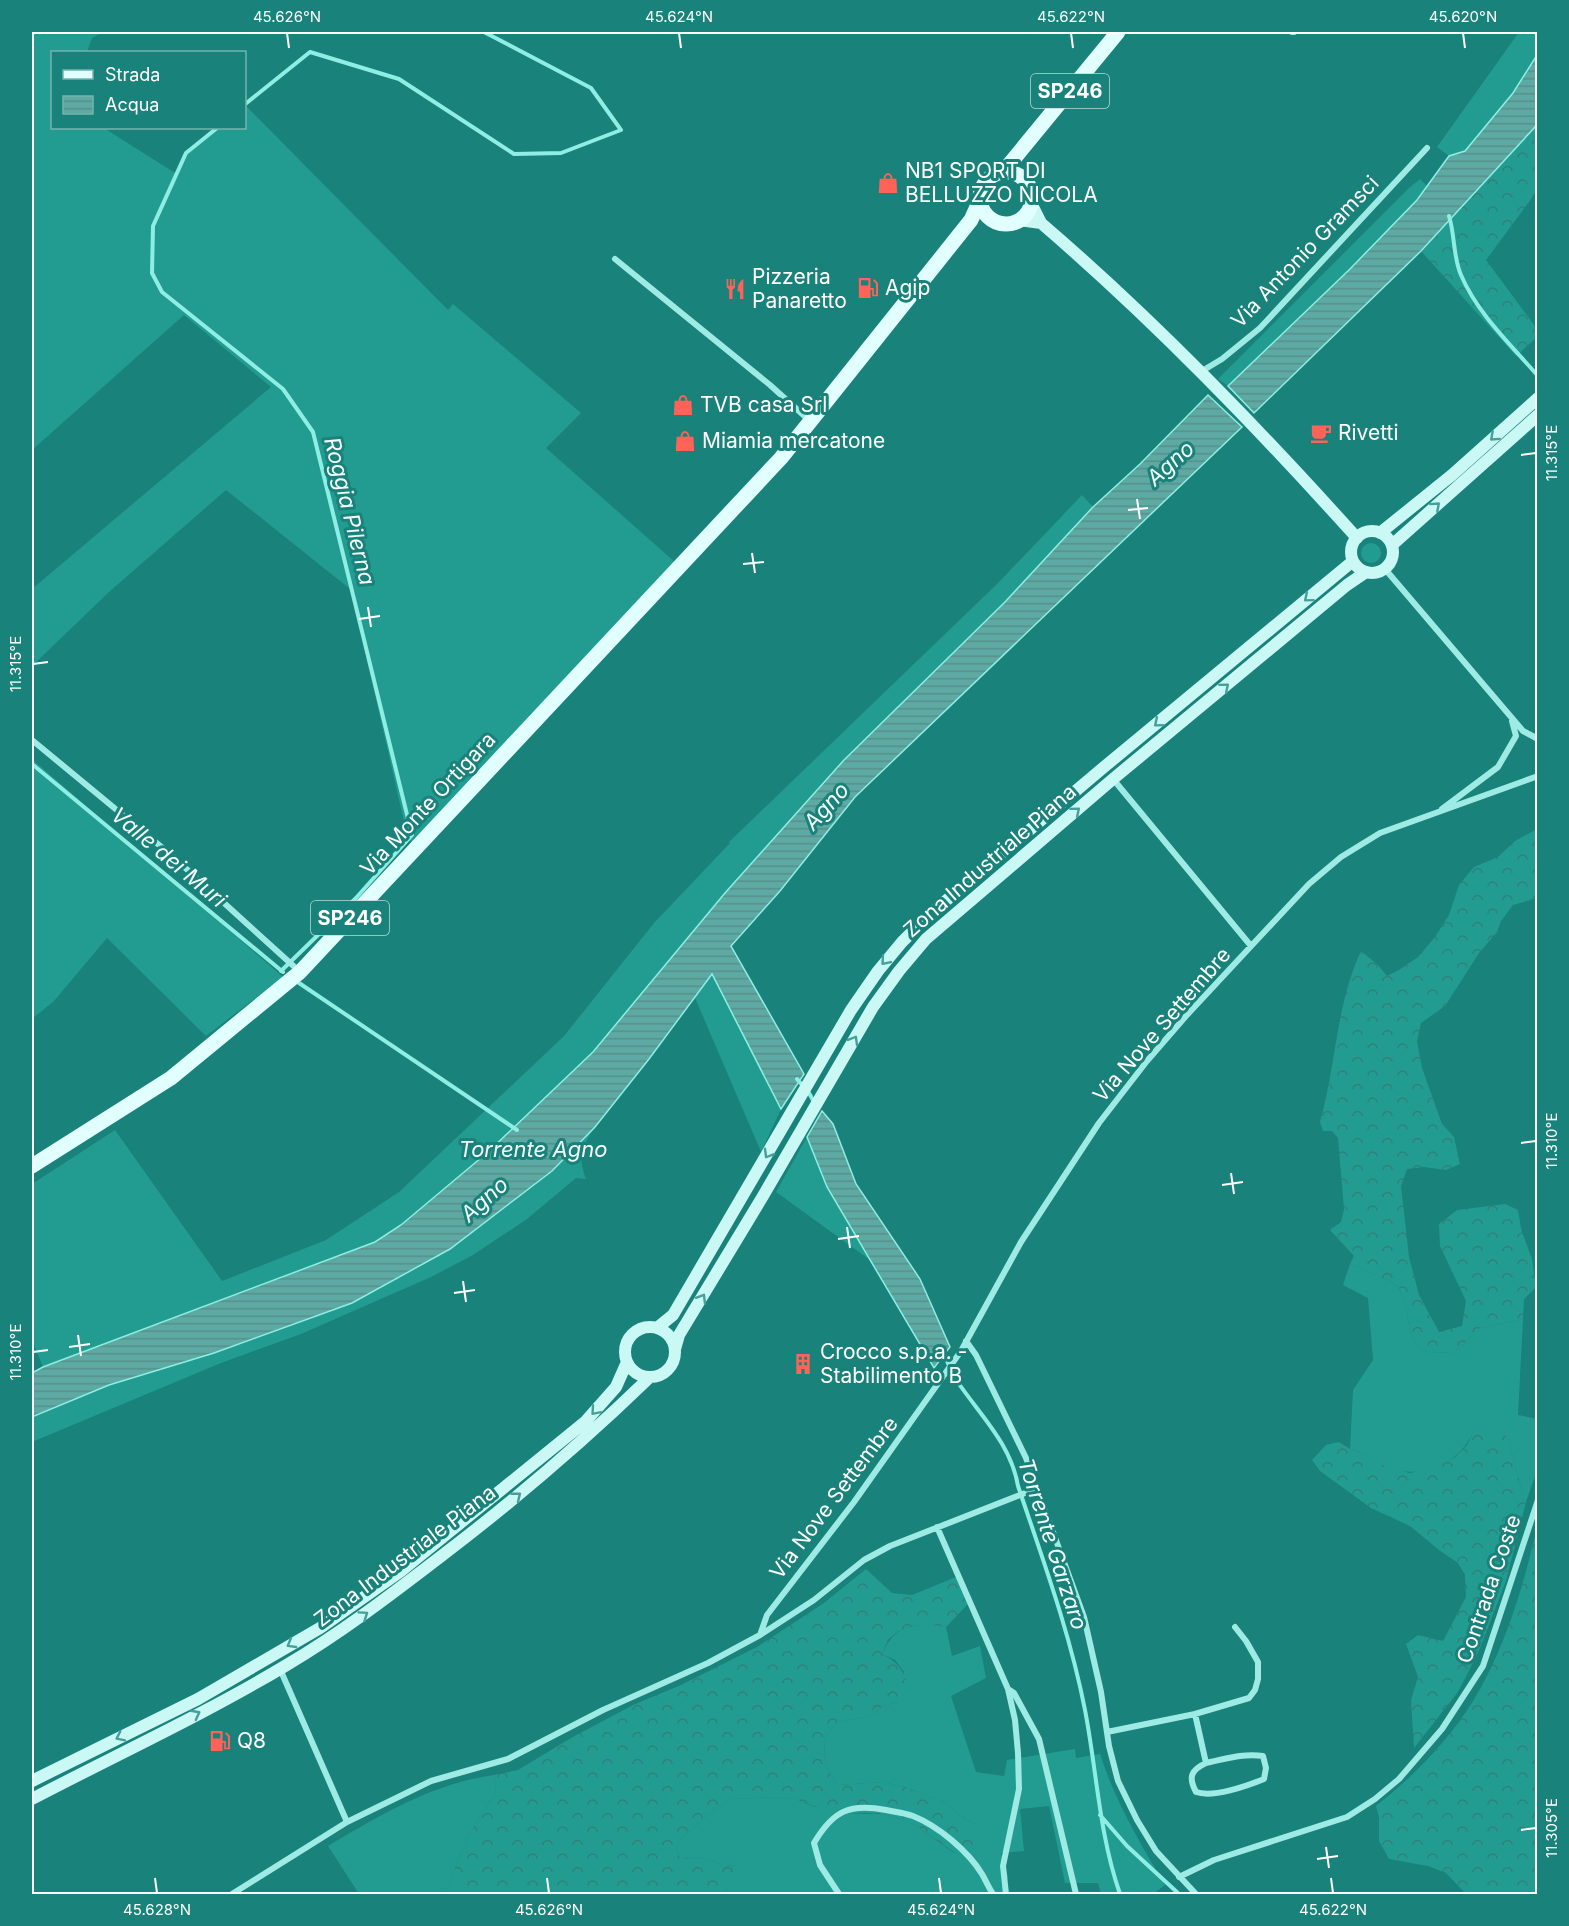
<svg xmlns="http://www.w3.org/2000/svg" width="1569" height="1926" font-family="Inter,sans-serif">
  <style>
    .grass { fill: #229c91 }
    .forest { fill: url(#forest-crowns) }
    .water { fill: url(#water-rules); stroke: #8feee4; stroke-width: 1.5 }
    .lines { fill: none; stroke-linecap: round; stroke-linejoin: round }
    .stream { stroke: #8feee4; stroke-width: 4 }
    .street { stroke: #9debe4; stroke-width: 6 }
    .secondary { stroke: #c9f8f5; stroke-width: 12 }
    .primary { stroke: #e1fffe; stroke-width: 15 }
    .oneway { stroke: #45a099 }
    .ticks { fill: none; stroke: #fff; stroke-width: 2 }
    .labels { text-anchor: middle; stroke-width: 6; stroke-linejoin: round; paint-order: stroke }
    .shield { fill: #19827a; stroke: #badad7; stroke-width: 1.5 }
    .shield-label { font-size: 20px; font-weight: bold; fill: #fff }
    .poi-label { font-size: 21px; fill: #fff; stroke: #19827a; text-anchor: start }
    .street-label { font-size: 21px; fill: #fff; stroke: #19827a }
    .water-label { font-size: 22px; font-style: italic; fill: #f6fefd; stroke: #19827a }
    .neatline { fill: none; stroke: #fff; stroke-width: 2 }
    .ticks-label { font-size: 15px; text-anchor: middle; fill: #fff }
  </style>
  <defs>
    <pattern id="forest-crowns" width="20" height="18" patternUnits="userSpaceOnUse" patternTransform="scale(1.5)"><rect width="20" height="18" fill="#229c91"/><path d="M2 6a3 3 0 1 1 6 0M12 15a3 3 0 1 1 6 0" fill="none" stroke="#318079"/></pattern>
    <pattern id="water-rules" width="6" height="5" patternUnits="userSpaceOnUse" patternTransform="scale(1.5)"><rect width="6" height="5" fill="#5daaa4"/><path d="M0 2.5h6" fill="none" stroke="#588e8a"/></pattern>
  </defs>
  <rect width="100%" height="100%" fill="#19827a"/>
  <!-- grass -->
  <path class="grass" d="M32,32H103L92,38L87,52H52V128H104L175,173L193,146L217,128H244L246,106L448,310L453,304L581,413L546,448L676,563L415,844L408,839L364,647L355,593L226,490L109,592L32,666V589L271,387L184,315L32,450Z
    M1519,32H1537V55L1513,93L1465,151L1449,156L1437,147Z
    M1420,179L1427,186L1417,200L1350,269L1228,386L1218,379L1410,187Z
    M1082,495L1093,507L1005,602L844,760L593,1052L488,1152L401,1225L375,1242L43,1367L32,1340V1184L115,1130L222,1281L326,1240L399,1192L564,1036L654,923L730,843L729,842L998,583Z
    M1361 553a10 10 0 1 1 20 0a10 10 0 1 1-20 0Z
    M32,759L283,977L206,1036L107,938L54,1001L32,1019Z
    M712,973L781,1109L763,1148L762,1154L695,998Z
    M595,1127C582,1147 577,1155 586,1179L576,1178L527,1219L473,1255L431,1277L301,1334L221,1363L32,1442V1417L36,1415L109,1385L352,1303L449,1250L552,1171Z
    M807,1137L827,1187L870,1260L776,1192Z
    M1350,1264L1390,1281L1399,1287L1406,1308L1410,1331L1414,1341L1421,1349L1431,1353L1453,1352L1462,1346L1476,1329L1523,1319L1518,1415L1538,1419L1537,1470L1526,1502L1524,1500L1508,1438L1472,1435C1455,1466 1422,1479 1388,1468C1381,1465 1375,1459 1368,1456C1362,1453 1356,1451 1350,1449L1353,1390L1373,1360L1368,1298L1343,1285Z
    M933,1624L946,1627L952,1656L980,1646L986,1678L951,1696L976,1772L1004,1776L1007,1760L1075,1749L1076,1758L1100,1754C1115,1801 1140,1843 1165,1885L1153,1894H1101L1098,1883H1065L1049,1806L1020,1809L1024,1851L1001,1853L1008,1876L1004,1894H724L728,1886L743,1870L736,1865L723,1866L709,1859L680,1858L676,1848L681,1839L715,1809L731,1799L777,1797L796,1799L815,1807L855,1814H883L898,1818L917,1826L954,1853L976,1824L964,1818L942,1801L905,1787L882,1782L837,1785L825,1765L824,1739L837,1722L871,1716L883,1706L898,1702L904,1672L895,1660L882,1654C895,1627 904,1626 933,1624Z
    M494,1775L496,1793C482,1812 469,1833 460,1855C454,1870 453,1881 443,1894H359L328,1846C380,1815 434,1783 494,1775Z"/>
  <!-- forest -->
  <path class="forest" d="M1537,122V191L1486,260L1537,329V337L1516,356L1421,251Z
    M1537,829V898L1513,905L1501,921L1497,932L1479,953L1445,1006L1421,1023L1417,1041L1422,1068L1442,1124L1454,1137L1460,1164L1446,1170L1424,1167L1407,1169L1401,1186L1409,1257L1419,1295L1439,1332L1462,1326L1466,1301L1440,1246L1439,1224L1457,1210L1505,1204L1518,1210L1521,1229L1532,1259L1536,1287L1524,1299L1523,1319L1476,1329L1462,1346L1453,1352L1431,1353L1421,1349L1414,1341L1410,1331L1406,1308L1399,1287L1390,1281L1350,1264L1354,1256L1330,1230L1341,1222L1344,1209L1338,1138L1332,1131H1323L1320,1122C1336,1066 1336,1004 1361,951L1378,965L1387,976L1399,970L1418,957L1435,937L1449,915L1459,885L1474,867L1498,857L1515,841Z
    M1496,1426L1508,1438L1524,1500L1526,1502L1506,1581L1478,1653L1458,1692L1414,1748L1411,1700L1418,1677L1406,1644L1418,1635L1443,1641L1466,1597L1465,1575L1458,1563L1439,1550L1410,1526L1371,1508L1320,1471L1312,1460L1326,1445L1339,1442L1350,1449L1369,1456L1386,1467L1410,1473L1434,1468L1455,1457L1467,1445L1472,1435Z
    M1537,1528V1894H1466L1446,1873L1428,1866L1389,1859L1379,1841V1817L1376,1806C1413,1777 1448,1741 1473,1701C1505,1649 1523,1587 1537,1528Z
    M866,1569L892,1593L912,1595L961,1575L970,1602L946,1627C929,1623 904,1623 891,1637C887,1641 884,1649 882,1654C900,1664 903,1670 910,1690L898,1702L883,1706L871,1716L837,1722L824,1739L825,1765L837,1785L882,1782L905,1787L942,1801L964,1818L976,1824L978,1842L968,1854L955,1853L917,1826L898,1818L883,1814L868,1813L834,1814L796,1799L777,1797L731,1799L715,1809L681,1839L676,1848L680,1858L709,1859L723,1866L736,1865L744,1870L728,1886L724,1894H443C453,1881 454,1870 460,1855C469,1833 482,1812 496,1793L494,1775L518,1770L571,1738L633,1705L681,1685L757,1647L824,1603Z"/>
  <!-- water -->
  <path class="water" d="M1537,55L1538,122L1535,127L1421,251L1254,413L1228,386L1350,269L1417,200L1449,156L1465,151L1513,93Z
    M1208,395L1242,427L855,797L780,891L731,946L804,1074L781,1109L712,974L649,1059L595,1127L552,1171L450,1249L352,1303L214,1353L109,1385L32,1417V1373L43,1367L375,1242L401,1225L488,1152L593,1052L725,893L844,760L1005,602L1093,507L1140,464Z
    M822,1111L833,1124L856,1184L920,1279L950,1347L934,1368L827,1187L807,1137Z"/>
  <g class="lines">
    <!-- stream -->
    <path class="stream" d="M244,105L310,52L399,79L514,154L561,153L621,130L591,88L484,32
      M217,128L186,153L153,226L152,273L162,292L283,389L313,432L412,835L356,898L281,971
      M1449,216C1455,235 1453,257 1461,275C1477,313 1511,345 1538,376
      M32,764L283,972
      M299,983L517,1130
      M797,1079L809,1093L814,1102
      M943,1351C947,1361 951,1372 957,1381C980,1415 1011,1444 1018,1486C1043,1560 1070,1633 1085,1710C1097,1772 1099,1834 1120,1894
      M1100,1815L1127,1846L1179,1894"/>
    <!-- street -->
    <path class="street" d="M1292,32H1294
      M615,259L770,385L810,421
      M1202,371L1222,359L1260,328L1427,148
      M1385,569L1523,731L1538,739
      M32,740L170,854L299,971
      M1113,779L1251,946
      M1442,809L1498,767L1516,736L1512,721
      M966,1341L976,1355L1026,1458L1084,1617L1101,1692L1109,1746L1118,1781L1137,1820L1156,1851L1196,1894
      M937,1527L1008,1689L1015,1720L1018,1753L1019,1789L1003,1866L1006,1894
      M760,1635L814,1600L864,1560L890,1546L1038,1488
      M280,1669L347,1822
      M1008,1689L1014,1693L1039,1739L1076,1894
      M1195,1714L1206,1763C1191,1770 1188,1777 1196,1792C1213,1798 1247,1786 1264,1779L1266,1768L1263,1756C1244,1753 1225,1759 1206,1763
      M1107,1732L1195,1714L1249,1698L1255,1690L1258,1679V1662L1246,1641L1235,1627
      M1179,1877L1214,1860L1347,1817L1375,1799L1399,1779L1442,1729L1483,1666L1538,1500
      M232,1894L347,1822L431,1781L508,1759L603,1710L708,1663L760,1635L767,1615L854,1502L961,1351L1021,1242L1099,1123L1147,1061L1186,1016L1309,884L1341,857L1380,833L1538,776
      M839,1894L820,1865L814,1843C833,1811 849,1803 886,1810C895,1812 904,1813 913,1816C938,1826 968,1851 982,1874C986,1881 989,1888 993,1894"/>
    <!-- secondary -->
    <path class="secondary" d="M1031,203L1041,223C1154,320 1257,427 1357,538
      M1019,220L1041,223
      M1351 552a21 21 0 1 1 42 0a21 21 0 1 1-42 0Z
      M1380,533L1452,475L1538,398
      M1392,545L1538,415
      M625 1352a25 25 0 1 1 50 0a25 25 0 1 1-50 0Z
      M657,1328L673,1315L851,1010L878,971L902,942L929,915L1104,767L1353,561
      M675,1349L679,1335L763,1196L873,1007L899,971L926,939L1113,779L1347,585L1366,572
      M32,1781L198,1699L320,1628L401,1571L585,1422L616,1387L627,1362
      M32,1799C116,1755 203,1715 285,1666C341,1633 392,1594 444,1554C516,1499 585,1440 650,1377"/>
    <!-- primary -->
    <path class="primary" d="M1003,172L1118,32
      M980 198a26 26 0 1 1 52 0a26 26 0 1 1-52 0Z
      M32,1166L171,1078L300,972L781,458L971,220L980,200"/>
  </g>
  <!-- one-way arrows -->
  <defs><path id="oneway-chevron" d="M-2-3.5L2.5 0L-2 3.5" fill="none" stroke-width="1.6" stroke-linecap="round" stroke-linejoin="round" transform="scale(1.5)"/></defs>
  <g class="oneway">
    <use href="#oneway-chevron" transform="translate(1494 437) rotate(138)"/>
    <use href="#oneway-chevron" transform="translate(1436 506) rotate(-42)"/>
    <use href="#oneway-chevron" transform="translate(1308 598) rotate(140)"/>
    <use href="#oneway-chevron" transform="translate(1225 687) rotate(-40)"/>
    <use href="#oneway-chevron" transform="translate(1158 723) rotate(140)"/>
    <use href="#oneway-chevron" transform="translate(1076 811) rotate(-40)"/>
    <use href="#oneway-chevron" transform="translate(885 961) rotate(130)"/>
    <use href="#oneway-chevron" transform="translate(854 1040) rotate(-60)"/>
    <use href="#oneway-chevron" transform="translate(768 1154) rotate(120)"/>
    <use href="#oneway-chevron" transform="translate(702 1298) rotate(-59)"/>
    <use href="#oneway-chevron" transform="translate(595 1411) rotate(131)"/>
    <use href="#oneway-chevron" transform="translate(517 1496) rotate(-39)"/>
    <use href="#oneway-chevron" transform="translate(364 1615) rotate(-34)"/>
    <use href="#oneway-chevron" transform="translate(291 1644) rotate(150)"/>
    <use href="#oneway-chevron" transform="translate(196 1714) rotate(-28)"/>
    <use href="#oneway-chevron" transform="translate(120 1737) rotate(154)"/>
  </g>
  <!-- ticks -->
  <path class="ticks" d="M287,33L289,48M679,33L681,48M1071,33L1073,48M1463,33L1465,48M1521,455L1536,453M1137,499L1140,519M1128,510L1148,508M752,553L755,573M743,564L764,562M368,607L371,627M359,619L380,616M33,664L48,662M1521,1143L1536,1141M1231,1173L1234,1194M1222,1185L1243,1182M847,1227L850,1248M838,1239L859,1236M463,1281L466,1302M454,1293L475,1290M78,1335L81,1356M69,1347L90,1344M33,1352L48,1350M1521,1830L1536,1828M1326,1847L1329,1868M1317,1859L1338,1856M155,1878L157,1893M547,1878L549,1893M939,1878L941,1893M1331,1878L1333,1893"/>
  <!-- icons -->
  <defs>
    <symbol id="shop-bare" viewBox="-9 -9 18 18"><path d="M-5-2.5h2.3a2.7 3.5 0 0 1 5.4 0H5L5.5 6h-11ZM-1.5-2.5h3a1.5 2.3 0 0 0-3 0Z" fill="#ff6358" stroke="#19827a" stroke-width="2.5" paint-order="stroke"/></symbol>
    <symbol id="fuel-bare" viewBox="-9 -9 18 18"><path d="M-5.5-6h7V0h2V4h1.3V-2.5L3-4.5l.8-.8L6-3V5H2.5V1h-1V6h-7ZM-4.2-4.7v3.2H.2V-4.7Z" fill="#ff6358" stroke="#19827a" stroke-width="2.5" paint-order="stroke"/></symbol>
    <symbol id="restaurant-bare" viewBox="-9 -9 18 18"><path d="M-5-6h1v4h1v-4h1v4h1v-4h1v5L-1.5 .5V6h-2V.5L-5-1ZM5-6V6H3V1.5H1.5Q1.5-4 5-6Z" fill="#ff6358" stroke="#19827a" stroke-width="2.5" paint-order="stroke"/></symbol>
    <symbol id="cafe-bare" viewBox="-9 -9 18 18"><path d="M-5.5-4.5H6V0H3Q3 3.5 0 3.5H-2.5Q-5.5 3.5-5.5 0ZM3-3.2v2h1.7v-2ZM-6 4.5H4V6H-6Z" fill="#ff6358" stroke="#19827a" stroke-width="2.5" paint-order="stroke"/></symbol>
    <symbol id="building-bare" viewBox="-9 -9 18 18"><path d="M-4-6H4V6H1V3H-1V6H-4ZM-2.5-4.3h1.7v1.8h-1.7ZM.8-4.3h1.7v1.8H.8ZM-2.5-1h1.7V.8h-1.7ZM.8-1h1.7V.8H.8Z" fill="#ff6358" stroke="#19827a" stroke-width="2.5" paint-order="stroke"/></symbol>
  </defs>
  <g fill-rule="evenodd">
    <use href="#shop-bare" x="873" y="168" width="30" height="30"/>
    <use href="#fuel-bare" x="853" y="273" width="30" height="30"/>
    <use href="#restaurant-bare" x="720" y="274" width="30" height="30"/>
    <use href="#shop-bare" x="668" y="390" width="30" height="30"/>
    <use href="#cafe-bare" x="1306" y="418" width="30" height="30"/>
    <use href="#shop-bare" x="670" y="426" width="30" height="30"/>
    <use href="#building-bare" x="788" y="1349" width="30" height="30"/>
    <use href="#fuel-bare" x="205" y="1726" width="30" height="30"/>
  </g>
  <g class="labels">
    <!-- shield labels -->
    <g class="shield">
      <rect x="1031" y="74" width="78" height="34" rx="4.5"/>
      <rect x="311" y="901" width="78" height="34" rx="4.5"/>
    </g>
    <g class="shield-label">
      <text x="1070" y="98">SP246</text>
      <text x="350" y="925">SP246</text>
    </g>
    <!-- poi labels -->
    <g class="poi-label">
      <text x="905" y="178">NB1 SPORT DI<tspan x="905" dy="24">BELLUZZO NICOLA</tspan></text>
      <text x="752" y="284">Pizzeria<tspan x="752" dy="24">Panaretto</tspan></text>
      <text x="885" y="295">Agip</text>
      <text x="700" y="412">TVB casa Srl</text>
      <text x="1338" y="440">Rivetti</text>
      <text x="702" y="448">Miamia mercatone</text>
      <text x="820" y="1359">Crocco s.p.a. -<tspan x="820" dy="24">Stabilimento B</tspan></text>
      <text x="237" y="1748">Q8</text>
    </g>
    <!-- street labels -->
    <g class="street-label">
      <text transform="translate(1305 252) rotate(-46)" y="7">Via Antonio Gramsci</text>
      <text transform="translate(428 804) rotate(-47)" y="7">Via Monte Ortigara</text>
      <text transform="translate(990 861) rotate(-41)" y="7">Zona Industriale Piana</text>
      <text transform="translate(1162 1025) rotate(-49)" y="7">Via Nove Settembre</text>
      <text transform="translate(834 1498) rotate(-53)" y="7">Via Nove Settembre</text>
      <text transform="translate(405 1556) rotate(-37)" y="7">Zona Industriale Piana</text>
      <text transform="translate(1489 1589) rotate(-71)" y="7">Contrada Coste</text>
    </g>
    <!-- water labels -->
    <g class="water-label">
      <text transform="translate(1170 463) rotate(-42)" y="8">Agno</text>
      <text transform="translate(350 511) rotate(76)" y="8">Roggia Pilerna</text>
      <text transform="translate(826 806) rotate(-48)" y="8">Agno</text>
      <text transform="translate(169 857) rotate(40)" y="8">Valle dei Muri</text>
      <text x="533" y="1157">Torrente Agno</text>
      <text transform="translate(484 1199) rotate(-42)" y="8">Agno</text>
      <text transform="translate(1053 1544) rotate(72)" y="8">Torrente Garzaro</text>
    </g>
  </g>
  <!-- border -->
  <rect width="1569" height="1926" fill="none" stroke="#19827a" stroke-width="66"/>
  <!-- legend -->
  <rect x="51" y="51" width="195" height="78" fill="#19827a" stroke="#75b4af" stroke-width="1.5"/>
  <rect x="63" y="70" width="30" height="9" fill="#e1fffe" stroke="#75b4af" stroke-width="1.5"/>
  <text x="105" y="81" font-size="18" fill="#ffffff">Strada</text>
  <rect x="63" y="96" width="30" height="18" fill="url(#water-rules)" stroke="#75b4af" stroke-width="1.5"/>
  <text x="105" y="111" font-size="18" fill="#ffffff">Acqua</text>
  <rect x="33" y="33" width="1503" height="1860" class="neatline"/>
  <g class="ticks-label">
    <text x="287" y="22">45.626°N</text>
    <text x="679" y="22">45.624°N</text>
    <text x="1071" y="22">45.622°N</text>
    <text x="1463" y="22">45.620°N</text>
    <text transform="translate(1552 453) rotate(-90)" y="5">11.315°E</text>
    <text transform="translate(16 664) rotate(-90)" y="5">11.315°E</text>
    <text transform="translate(1552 1141) rotate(-90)" y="5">11.310°E</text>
    <text transform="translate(16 1352) rotate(-90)" y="5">11.310°E</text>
    <text transform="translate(1552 1828) rotate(-90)" y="5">11.305°E</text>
    <text x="157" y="1915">45.628°N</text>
    <text x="549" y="1915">45.626°N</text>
    <text x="941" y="1915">45.624°N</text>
    <text x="1333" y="1915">45.622°N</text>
  </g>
</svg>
